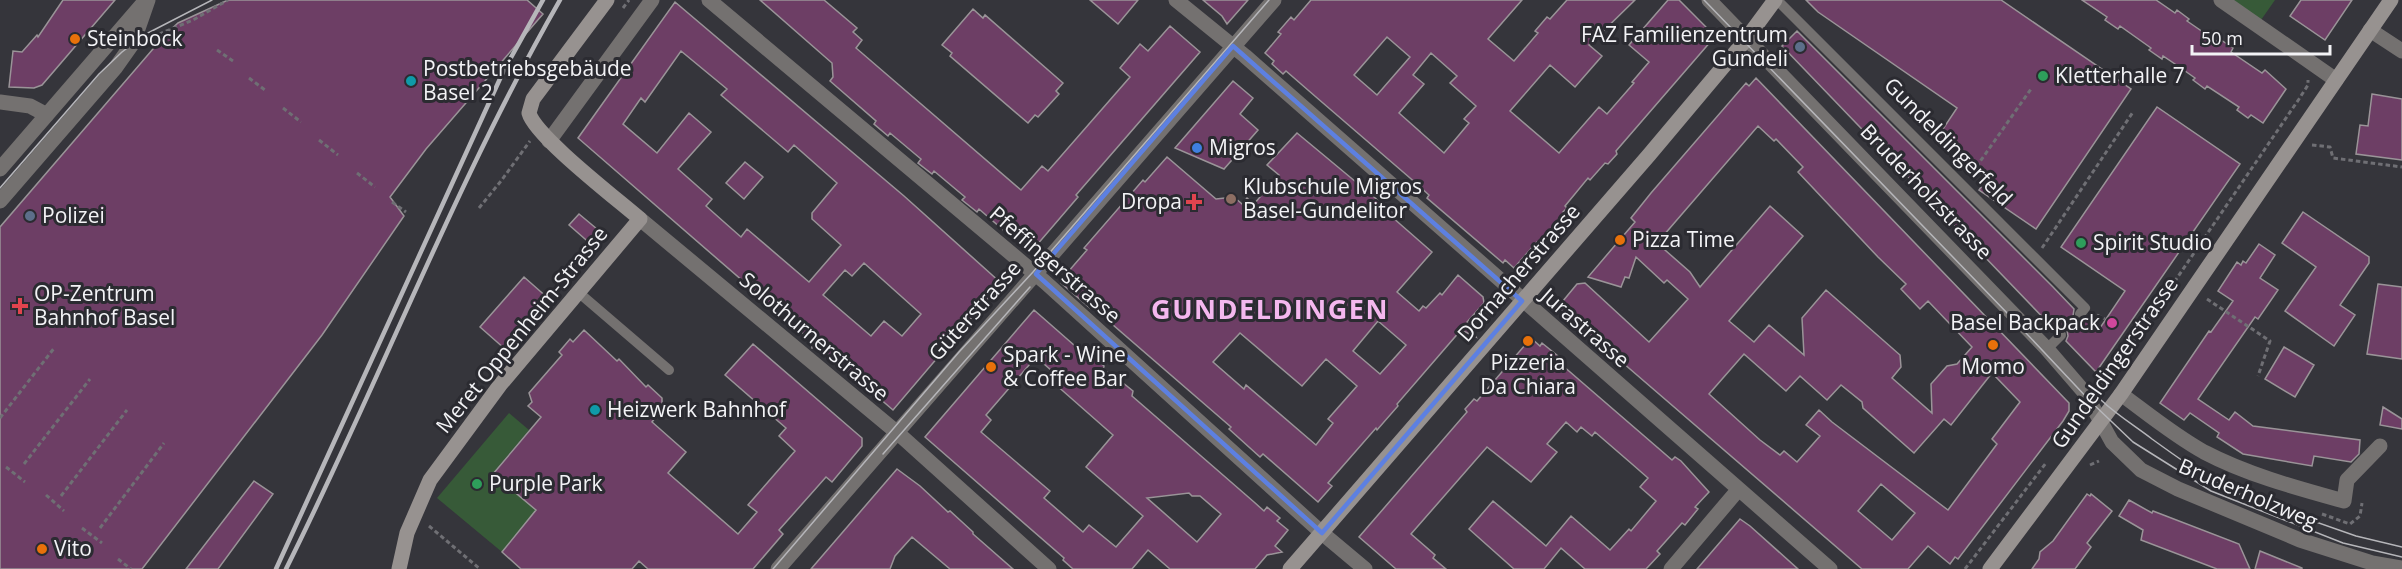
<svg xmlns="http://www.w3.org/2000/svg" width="2402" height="569" font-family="'Open Sans',sans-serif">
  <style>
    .green { fill: #375a38 }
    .building { fill: #6d3e65; stroke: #9a9498; stroke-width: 1.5; fill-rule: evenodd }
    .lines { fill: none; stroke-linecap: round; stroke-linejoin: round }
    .path { stroke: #6f6f74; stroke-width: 3; stroke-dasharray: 4.5 3; stroke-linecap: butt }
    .lane { stroke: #747170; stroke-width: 10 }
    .street { stroke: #747170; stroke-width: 15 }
    .secondary { stroke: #979290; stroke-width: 15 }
    .tram { stroke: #b6b6ba; stroke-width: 1.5 }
    .rail { stroke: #b6b6ba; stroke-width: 4.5 }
    .marked { fill: none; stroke: #5d80e1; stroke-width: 4.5; stroke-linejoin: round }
    .food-dot { fill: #e8710a; stroke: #2b2b31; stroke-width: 2 }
    .service-dot { fill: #5c6f8a; stroke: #2b2b31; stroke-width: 2 }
    .leisure-dot { fill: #2e9e5b; stroke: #2b2b31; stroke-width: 2 }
    .culture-dot { fill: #0f9aa8; stroke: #2b2b31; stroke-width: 2 }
    .shop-dot { fill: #3f7fe0; stroke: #2b2b31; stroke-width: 2 }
    .education-dot { fill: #8d6e63; stroke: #2b2b31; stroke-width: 2 }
    .health-dot { fill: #e0444e; stroke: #2b2b31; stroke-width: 2 }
    .hotel-dot { fill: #d1479c; stroke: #2b2b31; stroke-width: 2 }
    .labels { text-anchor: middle; stroke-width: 6; stroke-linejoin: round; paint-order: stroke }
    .poi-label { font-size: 21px; fill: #f3f3f6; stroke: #2b2b31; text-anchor: start }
    .street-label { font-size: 21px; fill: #f3f3f6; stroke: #2b2b31 }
    .district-label { font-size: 27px; font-weight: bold; letter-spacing: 1.5px; fill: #f4b7ee; stroke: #2b2b31 }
  </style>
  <rect width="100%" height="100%" fill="#35353b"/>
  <!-- green -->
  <path class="green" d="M2231,0H2275L2261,20Z
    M509,413L529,430L493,473L536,510L502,552L437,498Z"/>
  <!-- building -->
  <path class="building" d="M63,0H115L42,85L34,88L9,87L13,51L22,52L37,35L38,37Z
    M228,0H527L543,14L426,149L390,197L404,216L322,335L142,569H0V227L165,35L178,23Z
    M760,0H824L857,28L853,32L862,40L856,48L1021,190L1042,166L1048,171L1130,77L1120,68L1140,44L1148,51L1170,26L1200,52L1076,195L1078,197L1030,253L979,209L977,212L962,200L965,197L934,171L932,174L918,163L921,159L890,133L888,136L874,124L876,121L830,81L833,77L832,63Z
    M1090,0H1138L1118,24Z
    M1203,0H1248L1227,24L1222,16Z
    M1311,0H1522L1488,39L1514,61L1538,33L1535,31L1547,17L1550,19L1567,0H1635L1589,45L1602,56L1575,87L1550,65L1510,111L1559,153L1599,107L1607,114L1634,83L1632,82L1649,62L1629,45L1668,0H1679L1711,32L1712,40L1616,151L1617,154L1608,164L1605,163L1590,180L1588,178L1565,206L1567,208L1563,212L1566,215L1540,244L1537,242L1514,268L1505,260L1503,263L1427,198L1429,195L1417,184L1316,97L1286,71L1283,74L1272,64L1274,61L1265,53L1281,34L1278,32L1291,17L1294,20ZM1387,37L1410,57L1377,95L1354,75ZM1431,53L1457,76L1450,83L1476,106L1464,119L1469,123L1444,153L1399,113L1424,84L1413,75Z
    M1806,0H2001L2131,89L2036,229L1979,190L1990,174L1937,138L1957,108L1818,12Z
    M2082,0H2156L2175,13L2177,10L2189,19L2187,21L2219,43L2221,40L2233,48L2231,52L2262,73L2265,70L2286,89L2263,123L2251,115L2248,118L2237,110L2239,107L2207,86L2205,89L2193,80L2195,78L2178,66L2163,56L2162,59L2149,50L2151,48L2120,26L2118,29L2105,20L2107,17Z
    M2301,0H2352L2325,40L2290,16Z
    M675,2L904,196L1001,283L893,410L820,347L812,348V341L578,138ZM681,51L727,89L721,95L788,152L794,145L837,183L812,213V219L841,245L809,282L747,229L741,237L724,222L706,206L712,199L678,169L711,132L689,113L657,153L623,124L641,98L645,102ZM864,263L921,314L902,336L884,321L871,336L823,295L845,270L852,276Z
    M973,9L983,18L985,15L1063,83L1056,91L1059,94L1038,117L1035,115L1028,123L950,56L952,53L942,45Z
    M1797,31L2053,287L2074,309L2073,316L2078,321L2086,318L2100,328L2125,291L2061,247L2157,107L2240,164L2096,372L2066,341L2068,336L2067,330L2062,328L2055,330L1782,46Z
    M1756,78L2069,403V411L2063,421L1958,559L1955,557L1950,564L1928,546L1908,569H1862L1558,307L1577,284L1585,283L1649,342L1688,299L1667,280L1664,283L1636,257L1629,278L1625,277L1621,287L1588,277L1635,222L1631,218L1651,193L1746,83L1749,86ZM1758,126L1774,141L1776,139L1803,167L1798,172L1878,257L1906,284L1901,289L1920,309L1928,301L1972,347L1957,364L1947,366L1931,384L1932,413L1892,378L1901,367L1900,355L1826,290L1802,318L1804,355L1769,325L1754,342L1729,321L1803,236L1770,206L1700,287L1690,272L1657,243ZM1744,354L1786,391L1800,376L1827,400L1841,385L1862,402L1863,408L1914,453L1944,419L1951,425L1992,373L2020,402L1992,439L1997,444L1948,510L1832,422L1819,410L1806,425L1820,436L1797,462L1784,451L1780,455L1760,440L1709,394ZM1881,484L1915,513L1892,540L1858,511Z
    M1233,81L1253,98L1240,114L1258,130L1224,169L1175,148Z
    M2372,94L2402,99V160L2356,154L2360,125L2368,126Z
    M1297,133L1386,207L1392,212V217L1432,252L1397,292L1419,311L1423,306L1426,308L1440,293L1442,295L1458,275L1483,297L1484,303L1467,322L1476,337L1461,330L1397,404L1398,406L1377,430L1376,428L1328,483L1332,486L1318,502L1263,454L1260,457L1229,429L1231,427L1091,306L1090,308L1061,283V280L1087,250L1084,248L1143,180L1145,182L1167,157L1216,199L1234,197L1242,204L1247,198L1254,204L1279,175L1267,165ZM1378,321L1406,345L1380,374L1353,351ZM1240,333L1302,386L1326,359L1357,386L1328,419L1333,423L1316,445L1246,385L1244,389L1213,362Z
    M745,162L763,177L744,199L726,183Z
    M2303,212L2369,257V263L2340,305L2355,315L2334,346L2285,311L2316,267L2282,243Z
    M579,214L603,234L593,246L569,225Z
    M2259,244L2275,255L2260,278L2278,290L2258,319L2255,317L2198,399L2229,420L2235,412L2253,426L2360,440L2359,454L2351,462L2314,456L2312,466L2243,454L2217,437L2219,433L2190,413L2184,420L2160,403L2209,331L2211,332L2233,301L2218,291L2237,262L2241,265L2243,261L2246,263Z
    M524,277L549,299L505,349L480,327Z
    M2378,284L2402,287V359L2367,354Z
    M1034,310L1091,360L1095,359L1104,366L1103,370L1117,378L1133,391L1132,396L1254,502L1264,511L1267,507L1280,518L1277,521L1288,530L1275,546L1282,552L1267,555L1255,569H1170L1148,550L1132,569H1073L1063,560L1064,558L925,437ZM1036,357L1060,378L1055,384L1113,435L1086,467L1143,516L1116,547L1089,525L1083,532L1044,498L1050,491L981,432L991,420L986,415ZM1189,493L1192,496H1200L1221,514L1197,542L1147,498Z
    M584,330L617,361L619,359L646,387L648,385L662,398V404L654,412L657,415L652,422L686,452L668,473L738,534L757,512L748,505L795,451L779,436L786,428L725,375L753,344L862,438V446L832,482L826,477L779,530L783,534L753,569H648L639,561L632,569H521L502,552L536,510L493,474L541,417L528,406L532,402L529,393L562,355L559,352L570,339L573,342Z
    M1531,338L1540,346L1542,343L1558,356L1555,359L1672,460L1675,457L1681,461L1709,492L1695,507L1698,509L1685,525L1682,523L1657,551L1660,554L1646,569H1585L1561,548L1544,569H1514L1469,529L1493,501L1546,546L1571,516L1610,550L1629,529L1631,531L1656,501L1640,487L1648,478L1632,464L1595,432L1592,436L1581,427L1577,432L1566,422L1547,444L1557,452L1531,482L1487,447L1411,534L1435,555L1433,558L1446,569H1396L1359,537L1467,412L1465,409L1474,399L1477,401Z
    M2284,347L2314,365L2295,397L2265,379Z
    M2383,407L2402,419V429L2380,425Z
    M897,469L920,486L948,512L950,511L961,521L973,532V534L1013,569H950L912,537L895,556L890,569H811Z
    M254,481L273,494L218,569H186Z
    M2087,494L2090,496L2091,494L2112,511L2087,543L2091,547L2075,569H2032L2039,559L2040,552L2053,541Z
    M2129,500L2152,513L2153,511L2239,544L2250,569H2217L2141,540L2143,530L2119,516Z
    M1740,519L1750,526L1798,569H1697Z
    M2260,551L2302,568V569H2255Z"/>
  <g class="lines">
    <!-- path -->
    <path class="path" d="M623,8L629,0
      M152,37L193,20L228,0
      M217,50L233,61
      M249,78L265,90
      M283,108L301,122
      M319,140L338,155
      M2312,145L2330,147L2333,158L2402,167
      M357,173L375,187
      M1972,173L2031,89
      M392,202L406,212
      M479,208L501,181L530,141
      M2042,248L2133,112
      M2207,299L2270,341L2258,376
      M2097,315L2105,319
      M2100,385L2115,369L2299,99L2308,85V80
      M0,418L55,347
      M24,464L90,379
      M2090,465L2099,461
      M6,467L25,482
      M46,495L64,511
      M61,496L127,410
      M2322,514L2350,524L2360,516L2362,503
      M429,526L480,569
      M82,528L102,543
      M100,528L164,443
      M118,559L131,569
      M1965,569L2046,463"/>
    <!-- lane -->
    <path class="lane" d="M1777,0L2085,308L2080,314
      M578,292L669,370
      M2047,349L2061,335"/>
    <!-- street -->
    <path class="street" d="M709,0L1045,282L1322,533L1365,569
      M1176,0L1245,56L1830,569
      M1709,0L2047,349L2085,393L2112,442L2141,470L2178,489L2300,540L2372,563L2402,568
      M2221,0L2336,80
      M2370,30L2402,51
      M0,102L30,106L47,115
      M549,141L652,0
      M0,169L146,0
      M0,201L116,67L133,43L148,0
      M640,219L900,435L1049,569
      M2121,394C2148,414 2175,436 2204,452C2248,475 2297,488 2344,501L2347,480L2380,446
      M778,569L1274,0
      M1671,569L1738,490"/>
    <!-- secondary -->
    <path class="secondary" d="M399,569L407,533L430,480L500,385L640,219C617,199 535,136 529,113L533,99L607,0
      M1290,569L1649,155L1744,42L1775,0
      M1990,569L2121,394L2391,0"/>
    <!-- tram -->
    <path class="tram" d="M1704,0L2010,316L2091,402L2133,442L2211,491L2343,543L2402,557
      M0,188L99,74L122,52L146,34L212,0
      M2101,400C2117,415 2135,426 2152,439C2181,460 2210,481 2242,495
      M883,454L1030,287
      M2279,509L2356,536L2402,547
      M773,569L959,352L1033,272L1269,0"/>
    <!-- rail -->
    <path class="rail" d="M276,569L504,70L543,0
      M286,569C380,381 455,183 560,0"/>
  </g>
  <!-- marked area -->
  <path class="marked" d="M1233,46L1522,301L1322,533L1036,274Z"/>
  <!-- markers -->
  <g class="food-dot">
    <circle cx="75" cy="39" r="6"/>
    <circle cx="1620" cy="240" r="6"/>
    <circle cx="1528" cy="341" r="6"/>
    <circle cx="1993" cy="345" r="6"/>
    <circle cx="991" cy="367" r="6"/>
    <circle cx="42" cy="549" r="6"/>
  </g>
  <g class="service-dot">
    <circle cx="1800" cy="47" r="6"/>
    <circle cx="30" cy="216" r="6"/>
  </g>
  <g class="leisure-dot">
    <circle cx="2043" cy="76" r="6"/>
    <circle cx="2081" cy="243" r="6"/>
    <circle cx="477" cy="484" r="6"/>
  </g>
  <g class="culture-dot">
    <circle cx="411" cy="81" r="6"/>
    <circle cx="595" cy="410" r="6"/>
  </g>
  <circle class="shop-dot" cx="1197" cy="148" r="6"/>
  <circle class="education-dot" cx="1231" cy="199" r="6"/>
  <g class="health-dot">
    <path d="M1191 193h6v6h6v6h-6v6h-6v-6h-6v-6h6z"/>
    <path d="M17 297h6v6h6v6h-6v6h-6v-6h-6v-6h6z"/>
  </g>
  <circle class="hotel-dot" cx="2112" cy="323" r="6"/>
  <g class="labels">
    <!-- poi labels -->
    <g class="poi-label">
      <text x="1788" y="42" text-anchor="end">FAZ Familienzentrum<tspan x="1788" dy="24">Gundeli</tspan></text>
      <text x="87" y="46">Steinbock</text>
      <text x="423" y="76">Postbetriebsgebäude<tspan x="423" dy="24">Basel 2</tspan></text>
      <text x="2055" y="83">Kletterhalle 7</text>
      <text x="1209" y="155">Migros</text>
      <text x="1243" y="194">Klubschule Migros<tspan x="1243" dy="24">Basel-Gundelitor</tspan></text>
      <text x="1182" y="209" text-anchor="end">Dropa</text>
      <text x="42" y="223">Polizei</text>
      <text x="1632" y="247">Pizza Time</text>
      <text x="2093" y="250">Spirit Studio</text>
      <text x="34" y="301">OP-Zentrum<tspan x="34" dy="24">Bahnhof Basel</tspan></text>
      <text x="2100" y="330" text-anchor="end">Basel Backpack</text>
      <text x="1003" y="362">Spark - Wine<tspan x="1003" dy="24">&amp; Coffee Bar</tspan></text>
      <text x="1528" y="370" text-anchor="middle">Pizzeria<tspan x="1528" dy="24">Da Chiara</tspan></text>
      <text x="1993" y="374" text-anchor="middle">Momo</text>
      <text x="607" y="417">Heizwerk Bahnhof</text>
      <text x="489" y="491">Purple Park</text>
      <text x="54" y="556">Vito</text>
    </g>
    <!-- street labels -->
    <g class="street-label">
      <text transform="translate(1948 142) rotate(45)" y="7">Gundeldingerfeld</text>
      <text transform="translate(1926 192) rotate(46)" y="7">Bruderholzstrasse</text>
      <text transform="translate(1055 265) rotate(41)" y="7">Pfeffingerstrasse</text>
      <text transform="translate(1519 273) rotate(-49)" y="7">Dornacherstrasse</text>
      <text transform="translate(975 311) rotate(-48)" y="7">Güterstrasse</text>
      <text transform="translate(1585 328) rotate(41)" y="7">Jurastrasse</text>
      <text transform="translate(522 330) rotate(-51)" y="7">Meret Oppenheim-Strasse</text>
      <text transform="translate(814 337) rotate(40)" y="7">Solothurnerstrasse</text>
      <text transform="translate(2115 363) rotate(-55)" y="7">Gundeldingerstrasse</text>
      <text transform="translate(2248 494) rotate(23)" y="7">Bruderholzweg</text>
    </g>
    <!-- district labels -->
    <g class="district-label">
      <text x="1270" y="319">GUNDELDINGEN</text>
    </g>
  </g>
  <!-- scale -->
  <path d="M2192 45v9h138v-9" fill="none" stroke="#f3f3f6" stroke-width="3"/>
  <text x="2201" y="45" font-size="18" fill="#f3f3f6" stroke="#2b2b31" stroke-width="4.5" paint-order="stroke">50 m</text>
</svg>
